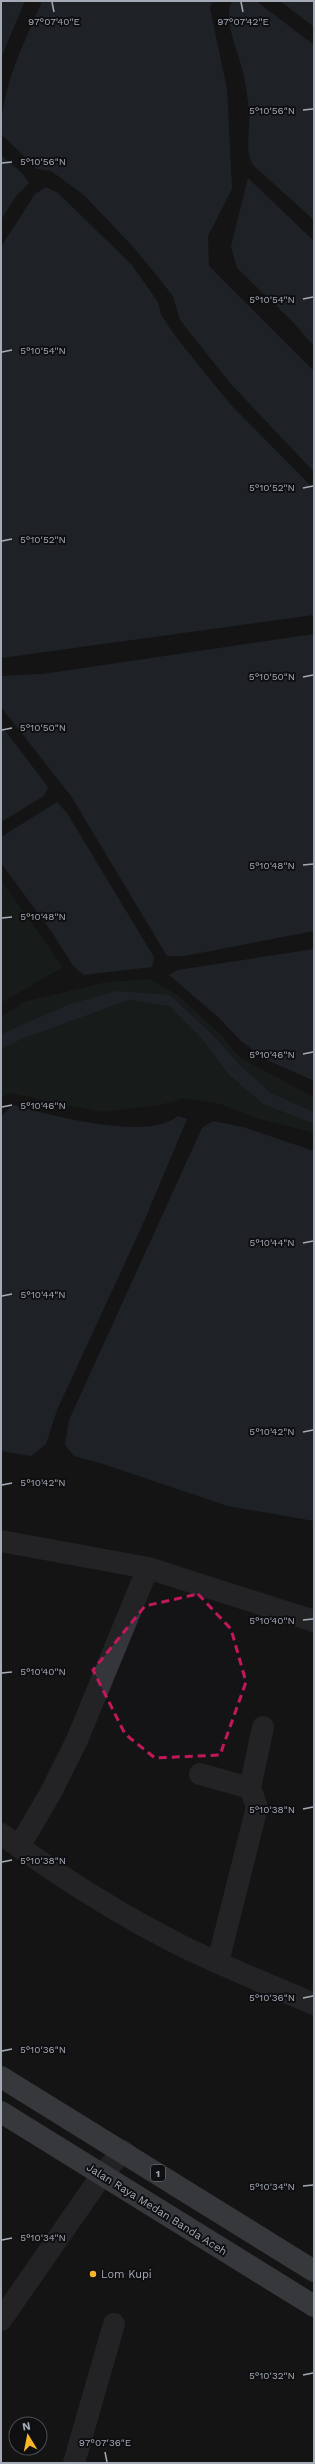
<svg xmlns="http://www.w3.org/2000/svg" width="315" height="2464" font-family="'Work Sans',sans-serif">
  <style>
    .green { fill: #1c241d }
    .water { fill: #2a333a }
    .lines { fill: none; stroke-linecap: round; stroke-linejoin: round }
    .minor { stroke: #35363b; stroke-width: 22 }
    .highway { stroke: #61646c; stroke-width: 22 }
    .marked { fill: none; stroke: #c2185b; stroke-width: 3; stroke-dasharray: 8 5; stroke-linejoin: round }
    .ticks { fill: none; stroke: #a5aab7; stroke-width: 1.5 }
    .poi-dot { fill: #f9b429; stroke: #0f0f11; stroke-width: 1.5 }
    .labels { text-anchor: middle; stroke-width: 4; stroke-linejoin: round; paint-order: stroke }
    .shield { fill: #0f0f11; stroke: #787c85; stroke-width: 1 }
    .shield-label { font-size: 10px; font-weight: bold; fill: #a5aab7 }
    .street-label { font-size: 11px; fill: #a5aab7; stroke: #0f0f11 }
    .poi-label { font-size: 11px; fill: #a5aab7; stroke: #0f0f11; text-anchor: start }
    .ticks-label { font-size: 10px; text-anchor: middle; fill: #a5aab7; stroke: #0f0f11; stroke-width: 4; stroke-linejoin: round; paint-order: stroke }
  </style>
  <rect width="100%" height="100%" fill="#141416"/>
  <!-- green -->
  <path class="green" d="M1,880L63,967L1,1003Z
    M150,979L179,996L223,1037L239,1057L314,1097V1112L271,1093L239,1064L213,1035L170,995L67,1005L1,1034V1017L24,1002L106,982Z
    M129,1000L169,1006L202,1039L229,1075L263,1104L314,1124V1133L256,1118L220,1104L185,1098L160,1105L102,1112L10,1093L1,1098V1049L22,1039Z"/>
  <!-- water -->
  <path class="water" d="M1,1H25L1,58Z
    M42,1H212L210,8L227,89L232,189L208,236L209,266L314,371V472L230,383L180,320L173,296L136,250L84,195L51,171L37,169L1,134C1,87 24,44 42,1Z
    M232,1H256L314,45V220L253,165C244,150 251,129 249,112C248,99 246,85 243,72C239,53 222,19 232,1Z
    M280,1H314V27Z
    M1,155L22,173L29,183L16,196L1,220Z
    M248,178L314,241V346L292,321L237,268L231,246Z
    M46,187L58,193L132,265L158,302L161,315L176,337L230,404L314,489V615L1,658V247L35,194Z
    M314,634V931L184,956H167L71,796L1,707V676L43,674Z
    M1,725L48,787L44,796L1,822Z
    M57,802L67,813L154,957L152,967L84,975L74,967L51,931L1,863V837Z
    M314,949V1081L267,1060L241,1041L218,1017L169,975L178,970Z
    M116,991L170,995L213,1035L239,1064L271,1093L314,1112V1124L263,1104L229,1075L202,1039L169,1006L129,1000L22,1039L1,1049V1034L67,1005Z
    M13,1105C50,1115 148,1142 178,1116L187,1119L142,1226L57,1410L46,1444L31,1456L1,1451V1116Z
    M213,1121L243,1127L314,1151V1521L228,1506L100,1463L74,1456L65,1445L69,1420L202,1128Z"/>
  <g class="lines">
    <!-- minor -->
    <path class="minor" d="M1,1541L148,1568L314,1621
      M200,1774L250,1788L257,1807L218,1962
      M250,1788L263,1727
      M1,1834C60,1877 121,1916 186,1948C228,1968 271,1986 314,2004
      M19,1847L51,1792L77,1740L148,1568
      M1,2320L102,2175L123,2151
      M74,2463L114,2324"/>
    <!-- highway -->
    <path class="highway" d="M1,2077L314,2271
      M1,2112L314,2306"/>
  </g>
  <!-- marked area -->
  <path d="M0 0H315V2464H0ZM198,1594L231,1629L246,1682L220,1755L155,1758L125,1734L93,1670L145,1606Z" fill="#141416" fill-opacity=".55" fill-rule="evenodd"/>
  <path class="marked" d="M198,1594L231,1629L246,1682L220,1755L155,1758L125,1734L93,1670L145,1606Z"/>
  <!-- ticks -->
  <path class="ticks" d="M52,2L54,12M241,2L243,12M303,110L313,109M2,163L12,162M303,299L313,297M2,352L12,350M303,488L313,486M2,541L12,539M303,677L313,675M2,730L12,728M303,865L313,864M2,918L12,917M303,1054L313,1052M2,1107L12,1105M303,1243L313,1241M2,1296L12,1294M303,1432L313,1430M2,1485L12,1483M303,1620L313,1619M2,1673L12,1672M303,1809L313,1807M2,1862L12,1860M303,1998L313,1996M2,2051L12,2049M303,2186L313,2185M2,2240L12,2238M303,2375L313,2373M105,2452L107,2462"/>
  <!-- markers -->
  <circle class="poi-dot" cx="93" cy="2274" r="4"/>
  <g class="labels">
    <!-- shield labels -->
    <rect class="shield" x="151" y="2165" width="14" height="16" rx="3"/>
    <g class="shield-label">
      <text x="158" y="2177">1</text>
    </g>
    <!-- street labels -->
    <g class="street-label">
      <text transform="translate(157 2209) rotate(32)" y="4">Jalan Raya Medan Banda Aceh</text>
    </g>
    <!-- poi labels -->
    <g class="poi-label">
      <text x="101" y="2278">Lom Kupi</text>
    </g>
  </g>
  <g class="ticks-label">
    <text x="54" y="25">97°07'40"E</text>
    <text x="243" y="25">97°07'42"E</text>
    <text x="272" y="114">5°10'56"N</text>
    <text x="43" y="165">5°10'56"N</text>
    <text x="272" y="303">5°10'54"N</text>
    <text x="43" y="354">5°10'54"N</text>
    <text x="272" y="491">5°10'52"N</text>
    <text x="43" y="543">5°10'52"N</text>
    <text x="272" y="680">5°10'50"N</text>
    <text x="43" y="731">5°10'50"N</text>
    <text x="272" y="869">5°10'48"N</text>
    <text x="43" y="920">5°10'48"N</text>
    <text x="272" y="1058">5°10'46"N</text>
    <text x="43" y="1109">5°10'46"N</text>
    <text x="272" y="1246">5°10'44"N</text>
    <text x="43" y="1298">5°10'44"N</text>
    <text x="272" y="1435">5°10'42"N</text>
    <text x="43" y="1486">5°10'42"N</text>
    <text x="272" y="1624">5°10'40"N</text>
    <text x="43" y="1675">5°10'40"N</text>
    <text x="272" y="1813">5°10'38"N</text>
    <text x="43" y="1864">5°10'38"N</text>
    <text x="272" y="2001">5°10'36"N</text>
    <text x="43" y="2053">5°10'36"N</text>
    <text x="272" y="2190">5°10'34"N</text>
    <text x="43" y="2241">5°10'34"N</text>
    <text x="272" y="2379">5°10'32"N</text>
    <text x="105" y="2446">97°07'36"E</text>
  </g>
  <!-- border -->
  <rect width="315" height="2464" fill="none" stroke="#a5aab7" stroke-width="4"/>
  <!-- north arrow -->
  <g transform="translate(28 2436) rotate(350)"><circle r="19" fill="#0f0f11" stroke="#4b4d53"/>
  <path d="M0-3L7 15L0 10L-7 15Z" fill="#f9b429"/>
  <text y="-6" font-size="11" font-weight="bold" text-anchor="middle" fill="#a5aab7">N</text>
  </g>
</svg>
